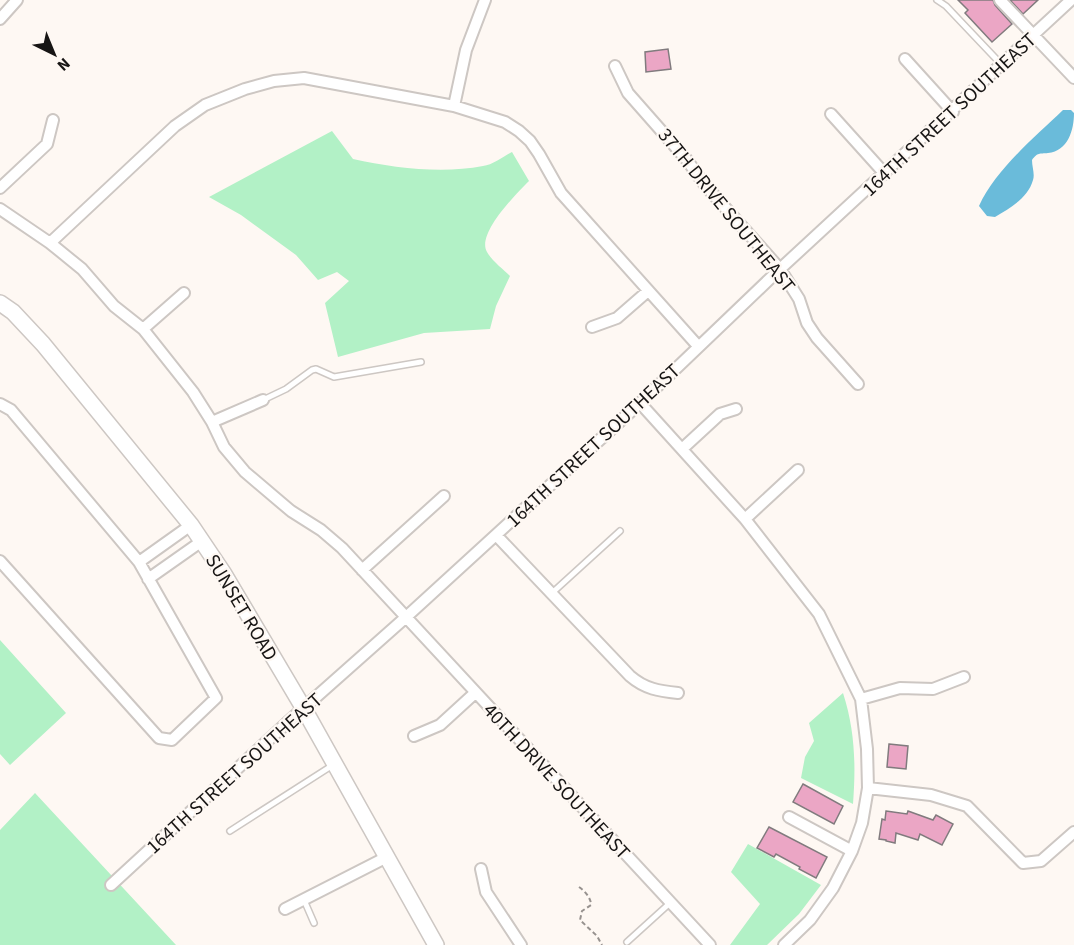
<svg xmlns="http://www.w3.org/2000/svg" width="1074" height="945" font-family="'Source Sans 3',sans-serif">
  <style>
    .green { fill: #b2f1c6 }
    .water { fill: #6abbda }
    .building { fill: #eba6c5; stroke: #817b7e; stroke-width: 1.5 }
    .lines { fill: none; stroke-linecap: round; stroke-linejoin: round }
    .lane-casing { stroke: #cdc7c3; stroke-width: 8 }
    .street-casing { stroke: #cdc7c3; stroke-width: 14 }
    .secondary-casing { stroke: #cdc7c3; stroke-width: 18 }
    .path { stroke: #97928f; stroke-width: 2; stroke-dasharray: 4.5 3; stroke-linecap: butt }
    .lane { stroke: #fff; stroke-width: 5 }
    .street { stroke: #fff; stroke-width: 10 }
    .secondary { stroke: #fff; stroke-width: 15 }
    .labels { text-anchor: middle; stroke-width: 4.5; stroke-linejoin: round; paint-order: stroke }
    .street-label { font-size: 20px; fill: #171514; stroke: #fef8f3 }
  </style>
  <rect width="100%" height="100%" fill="#fef8f3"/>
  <!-- green -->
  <path class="green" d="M332,131L353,159C394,168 442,174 483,166C493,165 504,156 512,152L529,181C517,193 476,234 487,252C492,261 503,269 510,276L496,306L490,329L424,333L338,357L325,303L349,281L337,272L318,280L296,255L241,215L209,197Z
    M0,640L66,713L10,765L0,754Z
    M843,693C855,730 856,765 853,804L801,778L805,757L814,741L809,723Z
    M35,793L176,945H0V830Z
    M748,844L821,885L799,914L767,945H730L760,904L731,872Z"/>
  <!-- water -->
  <path class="water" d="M1063,110H1071L1074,113C1074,130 1068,151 1048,153C1039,154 1038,152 1032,160C1032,167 1035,174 1033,180C1028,198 1010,208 995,217L987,216L979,206C995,170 1035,137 1063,110Z"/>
  <!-- building -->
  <path class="building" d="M958,0H993L995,5L1012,24L992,42L965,13L968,10Z
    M1010,0H1038L1023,14Z
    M668,49L671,69L646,72L645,52Z
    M889,744L908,746L906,769L887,767Z
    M803,784L843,806L834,824L793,802Z
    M886,811L907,814L908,811L933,820L936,815L953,824L942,845L920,834L918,840L896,833L895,843L886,841V840L879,839L882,819L885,820Z
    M769,827L827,857L816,878L799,869L800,867L776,854L774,857L757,848Z"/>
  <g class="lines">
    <defs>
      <path id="lane" d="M937,0L946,6L1001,64
        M263,400L286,389L312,370L316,369L334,377L421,362
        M552,593L620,531
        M230,831L333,765
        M304,900L314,923
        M627,942L670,903"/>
      <path id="street" d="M1000,0L1074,78
        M0,19L17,0
        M905,59L953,112
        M615,66L628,93L687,160L704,184L780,269L799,299L807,323L817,338L858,384
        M454,106L466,50L485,0
        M831,114L885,174
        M0,188L47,144L53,120
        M0,209L50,243L82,269L114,306L143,329L193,392L212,422L224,447L245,472L291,511L321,530L342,548L710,945
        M50,243L175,126L205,105L245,89L274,81L304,78L454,106L505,122L519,131L530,141L539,154L561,193L698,346
        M592,327L617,318L648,291
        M143,329L184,293
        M640,403L745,519L819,614L861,699L867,749L868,788L862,823L852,851L833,888L810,920L784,945
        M0,404L11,410L139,562L216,698L172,740L159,738L0,561
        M212,422L263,400
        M682,449L720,414L736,409
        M745,519L798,470
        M496,535L630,676C645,689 659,691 678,693
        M139,562L191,525
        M362,570L444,496
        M148,579L202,541
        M861,699L900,688L933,689L964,677
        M414,736L440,725L475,693
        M868,788L931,795L967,806L1023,863L1041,861L1074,832
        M789,817L852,851
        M481,869L486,892L521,945
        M111,885L289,721L405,618L640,403L780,269L1071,0
        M285,909L387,857"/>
      <path id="secondary" d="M0,303L13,312L43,344L191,525L224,574L304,709L436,945"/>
    </defs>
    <!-- lane casing -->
    <use href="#lane" class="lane-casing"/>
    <!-- street casing -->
    <use href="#street" class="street-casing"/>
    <!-- secondary casing -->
    <use href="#secondary" class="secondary-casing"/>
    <!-- path -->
    <path class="path" d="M579,887C585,891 591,898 591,905L582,911L580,920L597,936L602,945"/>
    <!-- lane -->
    <use href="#lane" class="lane"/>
    <!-- street -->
    <use href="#street" class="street"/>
    <!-- secondary -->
    <use href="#secondary" class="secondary"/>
  </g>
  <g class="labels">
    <!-- street labels -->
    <g class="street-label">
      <text transform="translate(949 114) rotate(-43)" y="7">164TH STREET SOUTHEAST</text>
      <text transform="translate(727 210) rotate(51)" y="7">37TH DRIVE SOUTHEAST</text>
      <text transform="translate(593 445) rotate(-43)" y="7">164TH STREET SOUTHEAST</text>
      <text transform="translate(242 607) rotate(59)" y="7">SUNSET ROAD</text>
      <text transform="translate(234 773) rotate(-42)" y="7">164TH STREET SOUTHEAST</text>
      <text transform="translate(557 781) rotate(47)" y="7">40TH DRIVE SOUTHEAST</text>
    </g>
  </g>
  <!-- north arrow -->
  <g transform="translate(54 54) rotate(137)" stroke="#fef8f3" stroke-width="4.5" paint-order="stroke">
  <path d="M0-4.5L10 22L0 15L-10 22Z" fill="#171514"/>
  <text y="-9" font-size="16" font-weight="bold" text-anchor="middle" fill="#171514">N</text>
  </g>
</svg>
